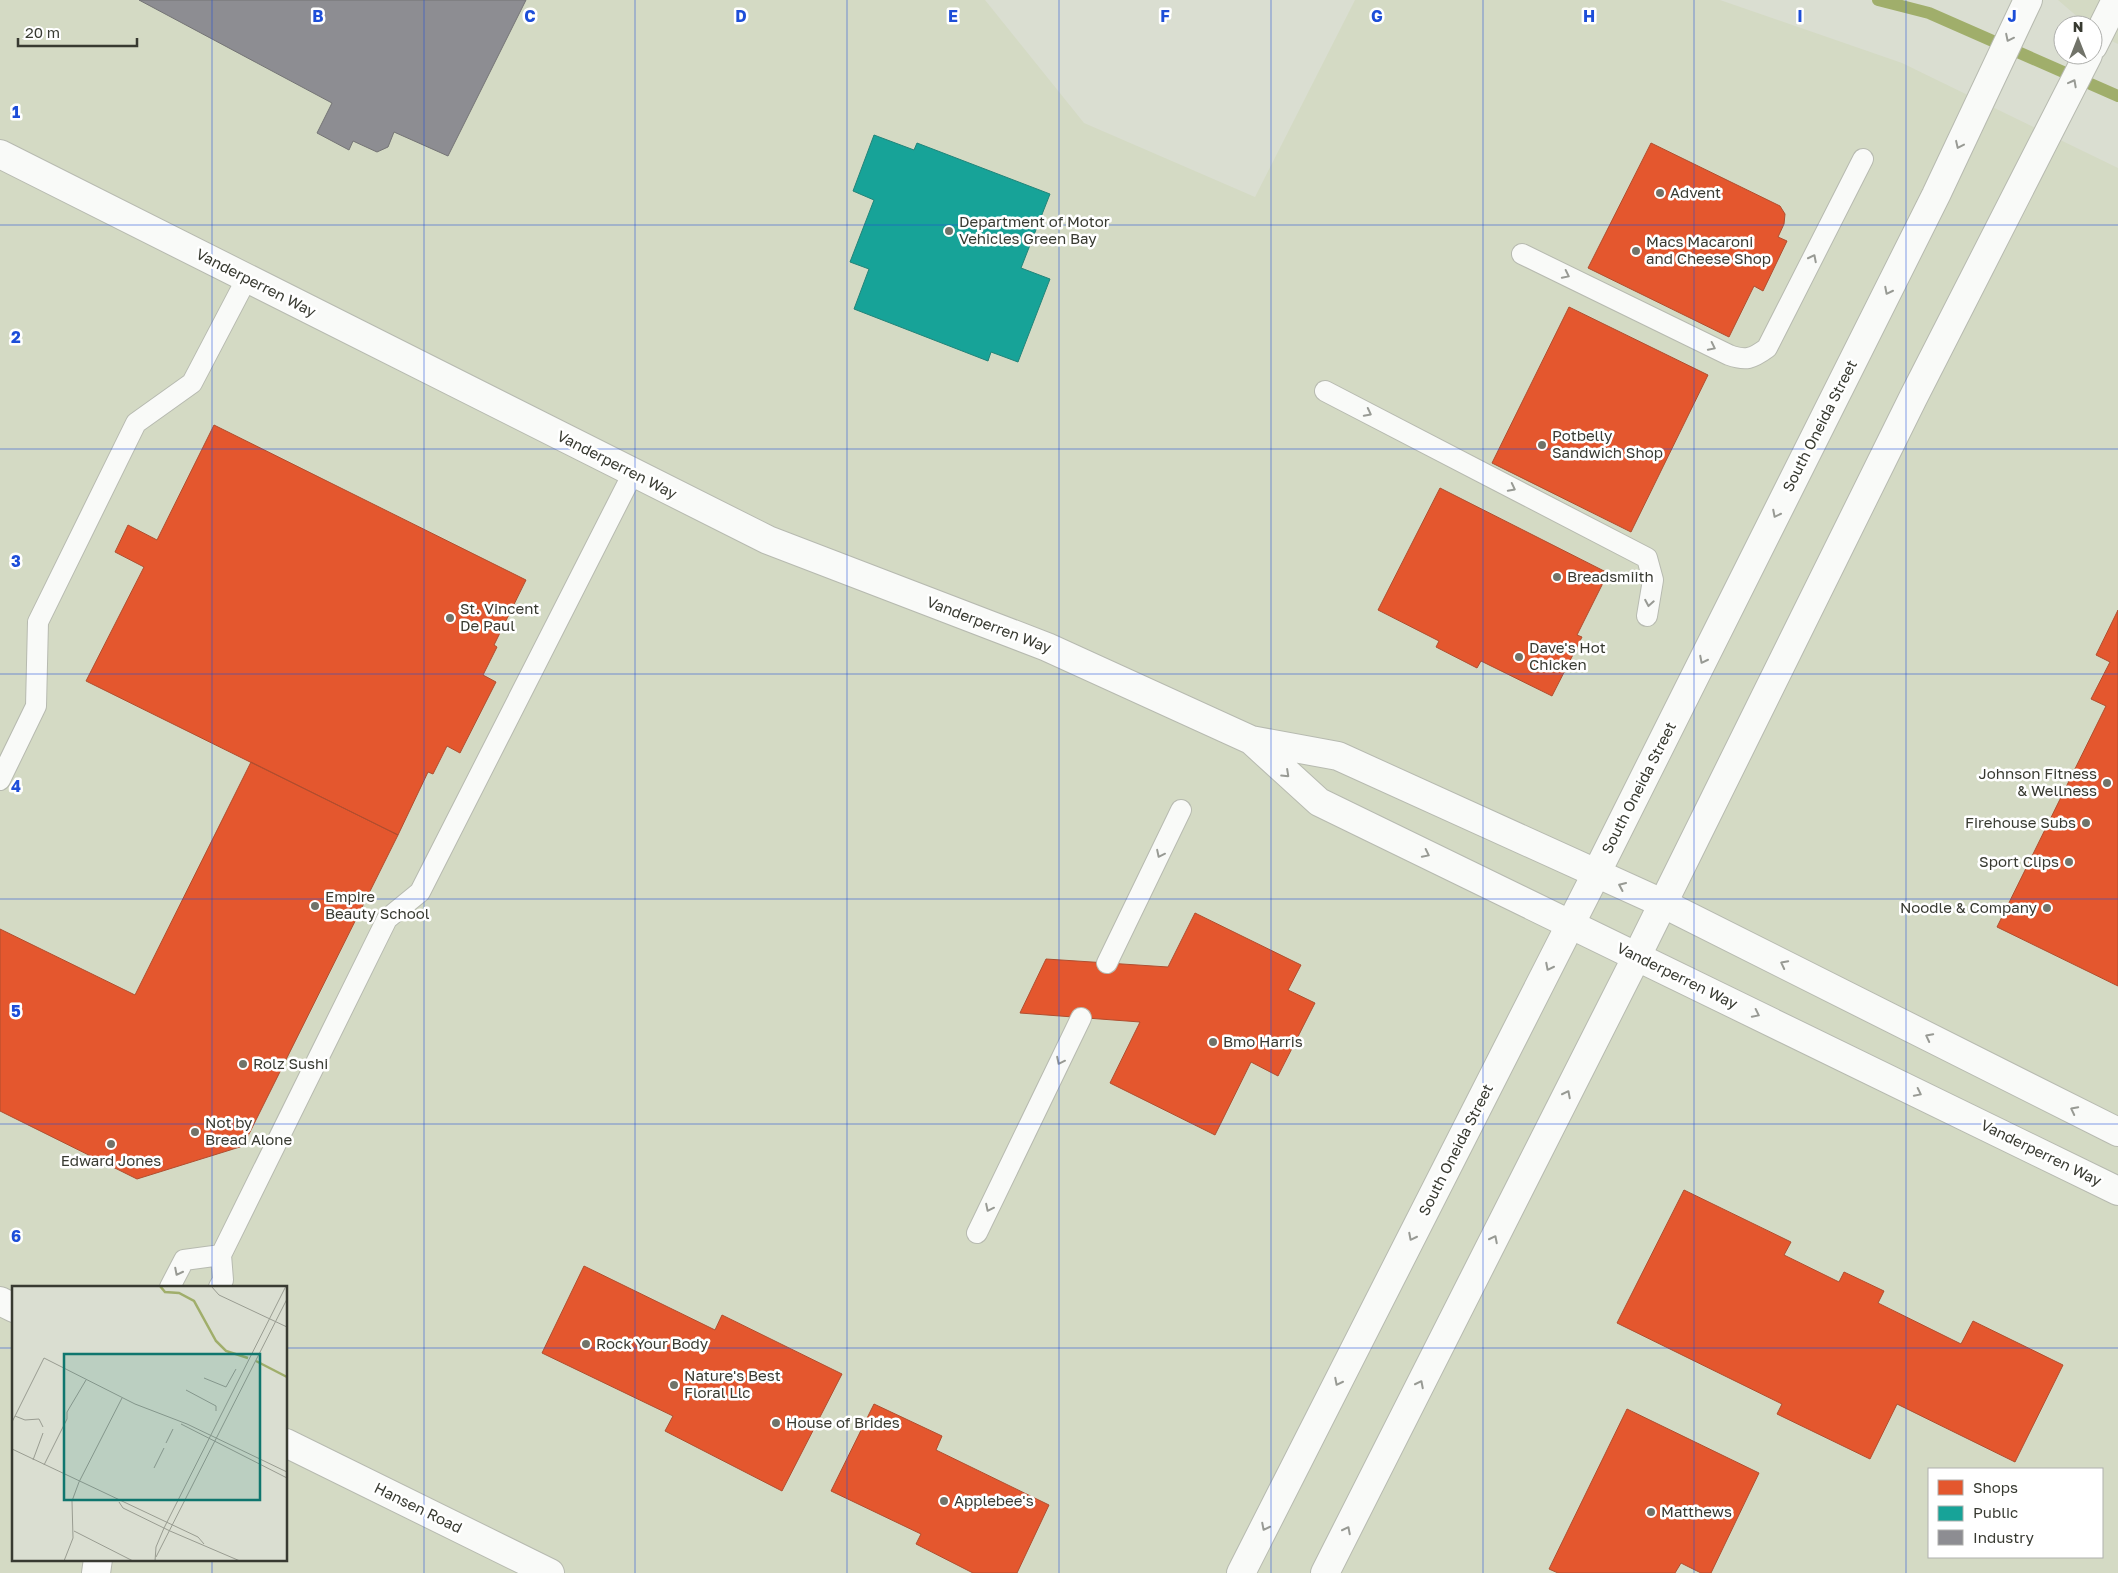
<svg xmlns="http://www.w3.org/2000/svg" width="2118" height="1573" font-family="'Golos Text',sans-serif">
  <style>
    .built { fill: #d4dac4; fill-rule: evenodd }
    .shops { fill: #e4572e; stroke: #b04e2f }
    .public { fill: #17a398; stroke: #218479 }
    .industry { fill: #8d8d92; stroke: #747475 }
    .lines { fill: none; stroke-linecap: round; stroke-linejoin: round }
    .stream { stroke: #a0ae6b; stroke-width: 12 }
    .lane-casing { stroke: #b7bab0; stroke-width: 22 }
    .street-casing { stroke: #b7bab0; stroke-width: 30 }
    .secondary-casing { stroke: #b7bab0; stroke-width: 30 }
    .lane { stroke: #f9faf8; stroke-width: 20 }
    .street { stroke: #f9faf8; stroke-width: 28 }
    .secondary { stroke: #f9faf8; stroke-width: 28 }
    .oneway { stroke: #989a94 }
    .grid { fill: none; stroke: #1d4ed8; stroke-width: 1; stroke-opacity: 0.55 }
    .poi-dot { fill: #717369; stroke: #fff; stroke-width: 2 }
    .labels { text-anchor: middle; stroke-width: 5; stroke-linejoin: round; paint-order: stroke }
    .poi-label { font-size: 15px; fill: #383a31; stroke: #fff; text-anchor: start }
    .street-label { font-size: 15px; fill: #383a31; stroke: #fff }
    .inset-river { fill: none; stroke: #a0ae6b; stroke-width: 2.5 }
    .inset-road { fill: none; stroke: #999c91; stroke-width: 1 }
    .view { fill: #0f766e; fill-opacity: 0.15; stroke: #0f766e; stroke-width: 2.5 }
    .inset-edge { fill: none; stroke: #383a31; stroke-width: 2.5 }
    .grid-label { font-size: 16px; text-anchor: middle; font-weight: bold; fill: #1d4ed8; stroke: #fff; stroke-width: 5; stroke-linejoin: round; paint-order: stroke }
  </style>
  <rect width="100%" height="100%" fill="#daded1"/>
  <!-- built -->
  <path class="built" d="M0,0H985L1084,123L1255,197L1355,0H1720L1902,63L2118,168V1573H0ZM14,1287H286V1559H14ZM1929,1469H2102V1557H1929Z
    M2058,0H2118V44L2099,35L2093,25H2087Z"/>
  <!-- shops -->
  <path class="shops" d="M1651,143L1780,206L1785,214L1784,224L1778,237L1787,241L1763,291L1754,286L1729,337L1588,268Z
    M1569,307L1708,375L1631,532L1492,463Z
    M214,425L526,580L494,645L497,647L483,675L496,682L460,753L447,746L433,774L428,772L398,835L86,681L144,567L115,552L128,525L157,540Z
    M1440,488L1608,573L1577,635L1582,637L1552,696L1481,661L1477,668L1436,647L1439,641L1378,610Z
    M2118,610V986L1997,927L2106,706L2091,699L2110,662L2096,655Z
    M251,762L398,835L243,1146L137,1179L0,1111V929L135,995Z
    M1195,913L1301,965L1288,990L1315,1003L1278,1076L1251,1062L1215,1135L1110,1083L1140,1022L1020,1013L1046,959L1168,967Z
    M1684,1190L1791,1242L1784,1255L1839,1282L1844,1272L1884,1291L1878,1303L1961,1344L1973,1321L2063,1365L2015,1462L1897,1404L1870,1459L1777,1414L1782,1404L1617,1323Z
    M584,1266L715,1330L722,1315L842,1374L782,1491L665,1431L673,1416L542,1353Z
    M874,1404L942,1436L936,1450L1049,1505L1017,1573H973L916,1544L921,1534L831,1491Z
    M1627,1409L1759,1473L1711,1573H1701L1681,1563L1675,1573H1558L1549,1569Z"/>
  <!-- public -->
  <path class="public" d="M874,135L914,150L917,143L1050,194L1021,268L1050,279L1018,362L991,352L988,361L854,309L869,269L850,262L874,200L853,191Z"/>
  <!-- industry -->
  <path class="industry" d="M139,0H526L448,156L394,132L388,147L377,152L353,141L349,150L317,133L332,103Z"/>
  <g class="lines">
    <!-- stream -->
    <path class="stream" d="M1878,0L1929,13L2118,96"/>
    <defs>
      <path id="lane" d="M1522,254L1729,355C1746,361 1752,359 1767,348L1863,159
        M1325,391L1647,558L1653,580L1647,616
        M0,780L36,706L38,622L136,423L192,383L247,278
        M1107,963L1181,810
        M977,1233L1081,1018
        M170,1287L184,1260L221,1255
        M219,1287L223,1280L221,1255L387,919L420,892L633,473"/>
      <path id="street" d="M0,154L768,540L1047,647L1251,740L1338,756L1662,903L2118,1132
        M1251,740L1319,802L2118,1191
        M0,1301L14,1308
        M286,1443L550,1573
        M96,1573L98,1559"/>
      <path id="secondary" d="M2093,46L2116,0
        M1241,1573L1596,874L1936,195L2028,0
        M1325,1573L1637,956L1913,398L2088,55"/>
    </defs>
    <!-- lane casing -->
    <use href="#lane" class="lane-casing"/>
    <!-- street casing -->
    <use href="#street" class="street-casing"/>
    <!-- secondary casing -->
    <use href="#secondary" class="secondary-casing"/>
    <!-- lane -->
    <use href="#lane" class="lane"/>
    <!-- street -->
    <use href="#street" class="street"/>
    <!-- secondary -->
    <use href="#secondary" class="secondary"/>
  </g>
  <!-- one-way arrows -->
  <defs><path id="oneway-chevron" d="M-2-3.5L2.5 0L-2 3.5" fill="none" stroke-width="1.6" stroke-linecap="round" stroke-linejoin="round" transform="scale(1.25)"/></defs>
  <g class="oneway">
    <use href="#oneway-chevron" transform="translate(2009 38) rotate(116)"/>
    <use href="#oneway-chevron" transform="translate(2073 83) rotate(-62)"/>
    <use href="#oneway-chevron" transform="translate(1959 145) rotate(115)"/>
    <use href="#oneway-chevron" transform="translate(1813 258) rotate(-63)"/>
    <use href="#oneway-chevron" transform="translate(1566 275) rotate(26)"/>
    <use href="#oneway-chevron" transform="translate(1888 291) rotate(117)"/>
    <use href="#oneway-chevron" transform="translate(1712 347) rotate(26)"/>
    <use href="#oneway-chevron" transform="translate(1368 413) rotate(27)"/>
    <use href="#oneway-chevron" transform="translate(1512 488) rotate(27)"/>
    <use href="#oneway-chevron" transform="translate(1776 514) rotate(117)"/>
    <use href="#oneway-chevron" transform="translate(1649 603) rotate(100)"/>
    <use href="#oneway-chevron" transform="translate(1703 660) rotate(117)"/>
    <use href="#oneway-chevron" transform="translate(1286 774) rotate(43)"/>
    <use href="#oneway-chevron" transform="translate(1160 854) rotate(116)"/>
    <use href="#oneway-chevron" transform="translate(1426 854) rotate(26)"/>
    <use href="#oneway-chevron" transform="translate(1622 886) rotate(-156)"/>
    <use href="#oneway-chevron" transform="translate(1784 964) rotate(-153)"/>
    <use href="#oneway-chevron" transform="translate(1549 967) rotate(117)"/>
    <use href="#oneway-chevron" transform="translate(1756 1014) rotate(26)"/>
    <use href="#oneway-chevron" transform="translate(1929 1037) rotate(-153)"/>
    <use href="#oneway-chevron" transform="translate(1060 1061) rotate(116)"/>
    <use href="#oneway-chevron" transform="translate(1918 1093) rotate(26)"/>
    <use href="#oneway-chevron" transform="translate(1567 1094) rotate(-63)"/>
    <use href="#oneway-chevron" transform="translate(2074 1110) rotate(-153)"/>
    <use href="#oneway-chevron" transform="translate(989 1208) rotate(116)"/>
    <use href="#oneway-chevron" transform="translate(1412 1237) rotate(117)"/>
    <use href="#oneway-chevron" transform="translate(1494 1239) rotate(-63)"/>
    <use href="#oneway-chevron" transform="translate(178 1272) rotate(117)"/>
    <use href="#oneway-chevron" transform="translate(1338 1382) rotate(117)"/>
    <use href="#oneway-chevron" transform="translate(1420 1384) rotate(-63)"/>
    <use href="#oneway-chevron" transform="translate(1265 1527) rotate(117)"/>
    <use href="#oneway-chevron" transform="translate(1347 1530) rotate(-63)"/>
  </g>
  <!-- grid -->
  <path class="grid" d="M212,0V1287M424,0V1573M635,0V1573M847,0V1573M1059,0V1573M1271,0V1573M1483,0V1573M1694,0V1573M1906,0V1573M0,225H2118M0,449H2118M0,674H2118M0,899H2118M0,1124H2118M0,1348H14M286,1348H2118M212,1559V1573"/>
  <!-- markers -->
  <g class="poi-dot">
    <circle cx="1660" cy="193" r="5"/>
    <circle cx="949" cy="231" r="5"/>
    <circle cx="1636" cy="251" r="5"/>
    <circle cx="1542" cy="445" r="5"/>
    <circle cx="1557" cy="577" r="5"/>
    <circle cx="450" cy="618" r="5"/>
    <circle cx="1519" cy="657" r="5"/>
    <circle cx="2107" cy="783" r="5"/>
    <circle cx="2086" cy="823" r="5"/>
    <circle cx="2069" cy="862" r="5"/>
    <circle cx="315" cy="906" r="5"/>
    <circle cx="2047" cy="908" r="5"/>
    <circle cx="1213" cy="1042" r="5"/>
    <circle cx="243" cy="1064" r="5"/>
    <circle cx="195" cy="1132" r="5"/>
    <circle cx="111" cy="1144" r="5"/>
    <circle cx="586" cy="1344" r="5"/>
    <circle cx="674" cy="1385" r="5"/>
    <circle cx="776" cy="1423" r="5"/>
    <circle cx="944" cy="1501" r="5"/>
    <circle cx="1651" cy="1512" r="5"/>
  </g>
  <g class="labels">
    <!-- poi labels -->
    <g class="poi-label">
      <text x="1670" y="198">Advent</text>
      <text x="959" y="227">Department of Motor<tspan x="959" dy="17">Vehicles Green Bay</tspan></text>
      <text x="1646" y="247">Macs Macaroni<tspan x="1646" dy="17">and Cheese Shop</tspan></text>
      <text x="1552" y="441">Potbelly<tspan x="1552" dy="17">Sandwich Shop</tspan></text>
      <text x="1567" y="582">Breadsmiith</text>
      <text x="460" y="614">St. Vincent<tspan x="460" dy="17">De Paul</tspan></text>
      <text x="1529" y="653">Dave's Hot<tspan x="1529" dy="17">Chicken</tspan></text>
      <text x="2097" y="779" text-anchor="end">Johnson Fitness<tspan x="2097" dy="17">&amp; Wellness</tspan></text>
      <text x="2076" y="828" text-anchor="end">Firehouse Subs</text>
      <text x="2059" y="867" text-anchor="end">Sport Clips</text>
      <text x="325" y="902">Empire<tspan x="325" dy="17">Beauty School</tspan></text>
      <text x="2037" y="913" text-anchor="end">Noodle &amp; Company</text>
      <text x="1223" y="1047">Bmo Harris</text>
      <text x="253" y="1069">Rolz Sushi</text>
      <text x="205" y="1128">Not by<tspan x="205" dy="17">Bread Alone</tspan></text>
      <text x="111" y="1166" text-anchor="middle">Edward Jones</text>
      <text x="596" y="1349">Rock Your Body</text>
      <text x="684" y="1381">Nature's Best<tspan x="684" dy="17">Floral Llc</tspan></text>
      <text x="786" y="1428">House of Brides</text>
      <text x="954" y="1506">Applebee's</text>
      <text x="1661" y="1517">Matthews</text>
    </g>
    <!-- street labels -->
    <g class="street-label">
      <text transform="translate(256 283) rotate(27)" y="5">Vanderperren Way</text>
      <text transform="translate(1820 426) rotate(-63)" y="5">South Oneida Street</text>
      <text transform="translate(617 465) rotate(27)" y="5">Vanderperren Way</text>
      <text transform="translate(989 625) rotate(21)" y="5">Vanderperren Way</text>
      <text transform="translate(1639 788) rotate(-63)" y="5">South Oneida Street</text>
      <text transform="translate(1677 976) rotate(26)" y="5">Vanderperren Way</text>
      <text transform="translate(1456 1150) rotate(-63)" y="5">South Oneida Street</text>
      <text transform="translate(2041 1153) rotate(26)" y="5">Vanderperren Way</text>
      <text transform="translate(418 1508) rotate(26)" y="5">Hansen Road</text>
    </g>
  </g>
  <!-- overview -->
  <g transform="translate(12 1286)">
    <rect width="275" height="275" fill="#daded1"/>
    <path class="inset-river" d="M148,0L153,6L167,7L182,15L204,55L214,65L236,72M244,75L275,91"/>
    <path class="inset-road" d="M199,0L207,9L275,41M192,92L214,101L224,83M174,104L204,120V125M3,130L13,134L27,133L31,141M0,136L32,72L123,118L175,138L275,186M169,138L275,192M154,157L161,143M0,163L186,251L192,258M21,174L31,147M32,179L55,133V126L74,94M142,182L152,162M67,196L110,112M107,216L111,222L158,245L228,275M62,245L121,275M144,271L275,13M52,275L61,252L60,215L67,196M143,275L144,261L152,242L274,0"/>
    <path class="view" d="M52,68H248V214H52Z"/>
    <rect width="275" height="275" class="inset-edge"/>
  </g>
  <g class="grid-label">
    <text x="318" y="22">B</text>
    <text x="530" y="22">C</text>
    <text x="741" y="22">D</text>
    <text x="953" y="22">E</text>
    <text x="1165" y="22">F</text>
    <text x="1377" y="22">G</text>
    <text x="1589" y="22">H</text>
    <text x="1800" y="22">I</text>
    <text x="2012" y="22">J</text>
    <text x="16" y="118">1</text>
    <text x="16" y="343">2</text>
    <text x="16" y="567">3</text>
    <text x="16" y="792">4</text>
    <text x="16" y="1017">5</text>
    <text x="16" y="1242">6</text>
  </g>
  <!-- legend -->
  <rect x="1928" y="1468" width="175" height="90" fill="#ffffff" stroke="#afb0ad"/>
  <rect x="1938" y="1480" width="25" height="15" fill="#e4572e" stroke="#afb0ad"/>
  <text x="1973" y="1493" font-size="15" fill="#383a31">Shops</text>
  <rect x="1938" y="1506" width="25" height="15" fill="#17a398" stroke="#afb0ad"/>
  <text x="1973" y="1518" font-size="15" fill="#383a31">Public</text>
  <rect x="1938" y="1530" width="25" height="15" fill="#8d8d92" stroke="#afb0ad"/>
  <text x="1973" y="1543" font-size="15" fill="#383a31">Industry</text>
  <!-- north arrow -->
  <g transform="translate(2078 40)"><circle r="24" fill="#ffffff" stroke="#afb0ad"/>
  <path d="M0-4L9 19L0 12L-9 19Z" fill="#717369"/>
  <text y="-8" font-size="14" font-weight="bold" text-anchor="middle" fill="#383a31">N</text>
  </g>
  <!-- scale -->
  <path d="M18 38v8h119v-8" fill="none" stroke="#383a31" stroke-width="2.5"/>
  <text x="25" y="38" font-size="15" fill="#383a31" stroke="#ffffff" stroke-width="4" paint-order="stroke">20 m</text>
</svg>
